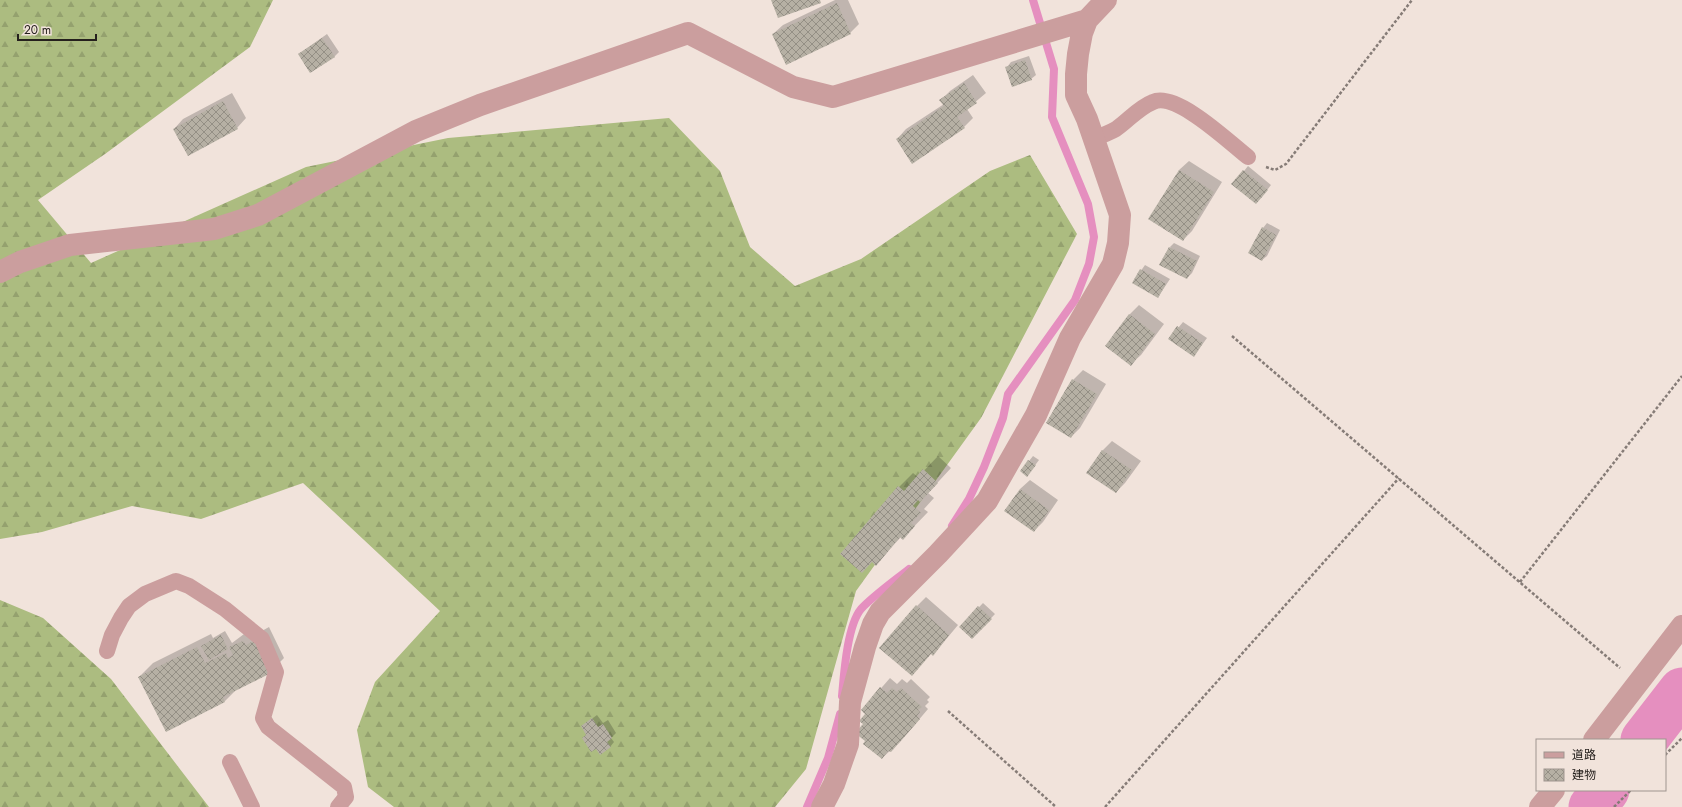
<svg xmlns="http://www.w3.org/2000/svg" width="1682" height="807" font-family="Jost,'Noto Sans JP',sans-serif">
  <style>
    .forest { fill: url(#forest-firs) }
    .shadow { fill: #0003 }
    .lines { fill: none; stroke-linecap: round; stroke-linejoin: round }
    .stream { stroke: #e58fbf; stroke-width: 8 }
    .river { stroke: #e58fbf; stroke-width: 47 }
    .building { fill: url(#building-cross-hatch) }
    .path { stroke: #867c77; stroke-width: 2.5; stroke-dasharray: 3 2; stroke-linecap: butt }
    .service { stroke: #cb9e9e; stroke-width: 16 }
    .minor { stroke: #cb9e9e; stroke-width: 22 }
    .tertiary { stroke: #cb9e9e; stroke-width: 22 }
  </style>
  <defs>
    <pattern id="forest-firs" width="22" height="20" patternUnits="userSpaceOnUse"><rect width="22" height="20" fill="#acbc80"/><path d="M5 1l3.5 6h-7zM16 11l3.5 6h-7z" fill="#94a16e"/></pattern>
    <pattern id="building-cross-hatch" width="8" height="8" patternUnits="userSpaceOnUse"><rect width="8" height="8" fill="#b6b0a4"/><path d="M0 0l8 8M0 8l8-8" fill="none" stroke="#948f85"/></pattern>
  </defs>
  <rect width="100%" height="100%" fill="#f1e3db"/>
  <!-- forest -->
  <path class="forest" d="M0,0H273L250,47L105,154L38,200L91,263L306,167L448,138L669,118L720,171L750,247L795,286L861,259L990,171L1030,155L1077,234L981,418L856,591L806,769L775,807H394L368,787L357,730L375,682L440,611L303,483L201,519L132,506L42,532L0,539Z
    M0,600L43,618L111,679L209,807H0Z"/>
  <!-- shadow -->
  <path class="shadow" d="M835,0H848L859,24L850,33L773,34L783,25Z
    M327,34L339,52L334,57L299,54Z
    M1029,56L1036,75L1031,79L1007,67L1011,62Z
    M973,75L986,93L967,109L973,118L964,127L897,139L906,129L944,104L941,100L950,91Z
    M232,93L246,118L237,128L174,129L183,119Z
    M1189,161L1222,182L1192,231L1183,240L1179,170Z
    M1248,166L1271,185L1261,198L1244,171Z
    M1267,223L1280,230L1267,256L1262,260L1263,228Z
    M1174,243L1200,256L1192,273L1187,278L1170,247Z
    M1145,265L1170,279L1158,297L1133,282Z
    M1139,305L1164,324L1141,355L1131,364L1129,315Z
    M1183,322L1207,338L1194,356L1169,339Z
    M1083,370L1106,384L1080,428L1071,437L1073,380Z
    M1112,441L1141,461L1125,483L1116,492L1088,472L1103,450Z
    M938,456L951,468L928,493L934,498L924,509L928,512L903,538L901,537L876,564L899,487L913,473L918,477Z
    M1033,456L1039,460L1027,476L1021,471Z
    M1030,480L1058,500L1043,522L1034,531L1020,489Z
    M926,597L958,625L933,655L917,606Z
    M983,603L995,614L972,638L960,627Z
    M269,627L284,658L270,672L237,689L225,701L139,677L153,663L211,634L213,638L225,631L232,643L244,634L260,632Z
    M890,678L897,684L902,679L907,683L911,679L930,697L927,700L929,702L925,706L928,709L900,742L882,758L866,741L864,724L866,713L862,710Z
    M597,715L603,723L608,720L616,733L611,738L614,742L610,747H596L583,738L587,734L582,726Z"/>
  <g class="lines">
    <!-- stream -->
    <path class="stream" d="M952,526L969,499L984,467L1003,418L1008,394L1075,300L1089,264L1094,237L1088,204L1052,117L1054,69L1033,0
      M842,696C844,674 847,626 861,609C873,596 894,581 909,569
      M807,807L828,758L840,714"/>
    <!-- river -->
    <path class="river" d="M1644,740L1682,691
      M1592,807L1606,790"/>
  </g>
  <!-- building -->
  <path class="building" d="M771,0H820L821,3L778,18Z
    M837,3L851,34L786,65L772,34Z
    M322,38L335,57L310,73L298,54Z
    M1025,60L1032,80L1012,87L1005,67Z
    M964,83L977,103L957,117L965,128L912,164L896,139L944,106L939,100Z
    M223,101L238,129L188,156L173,129Z
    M1179,170L1214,192L1183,241L1148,219Z
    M1243,170L1268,190L1256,204L1231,184Z
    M1262,227L1276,235L1262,261L1248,253Z
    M1169,247L1197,261L1187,279L1159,265Z
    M1140,269L1166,284L1158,298L1132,283Z
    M1129,314L1155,334L1131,366L1105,346Z
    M1177,326L1203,343L1194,357L1168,339Z
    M1072,379L1097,394L1071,438L1046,423Z
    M1102,450L1132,470L1116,493L1086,473Z
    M1028,460L1036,465L1027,477L1020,471Z
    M923,469L938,483L920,502L918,500L913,506L921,513L911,523L915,526L903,540L900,537L876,566L872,562L862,573L840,554L898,486L904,491Z
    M1020,489L1049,510L1034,532L1004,511Z
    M916,605L949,635L933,656L931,654L912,676L879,648Z
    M978,606L992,619L972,639L959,627Z
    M221,635L228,649L209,660L201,646Z
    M255,640L271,673L223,697L225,702L166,732L138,677L197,647L205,663L226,653L228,658L233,655L229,647L243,641L246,645Z
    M880,687L887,693L892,688L897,692L901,688L922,707L918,710L920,712L917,716L920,719L891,752L888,751L882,759L863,744L865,741L855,733L863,724L859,721L865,714L861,710Z
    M592,718L598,727L603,724L612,738L607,742L611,747L600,755L596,749L591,752L582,738L586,735L581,726Z"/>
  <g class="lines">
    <!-- path -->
    <path class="path" d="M1266,167L1275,170L1286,164L1412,0
      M1232,336L1620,668
      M1520,582L1682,376
      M948,711L1056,807
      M1665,755L1682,738
      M1105,807L1399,478
      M1614,807L1631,790"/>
    <!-- service -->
    <path class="service" d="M1093,139C1101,136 1109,133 1116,129C1129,120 1138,108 1153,102C1176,91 1230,143 1248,157
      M107,651L112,635L121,618L129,606L145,594L176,581L189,586L225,609L262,639L276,672L263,718L268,727L344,787L346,797L338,807
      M230,762L252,807"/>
    <!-- minor -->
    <path class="minor" d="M0,272L20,262L70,245L214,229L258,215L416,131L480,105L688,33L793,87L833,97L1087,20L1106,0
      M822,807L834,784L848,744L850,702L865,647L873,624L880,612L938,554L987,501L1036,415L1070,338L1113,264L1118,243L1120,215L1087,119L1076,95V74L1078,54L1082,33L1087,20"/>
    <!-- tertiary -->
    <path class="tertiary" d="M1594,740L1682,626
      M1540,807L1554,790"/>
  </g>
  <!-- legend -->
  <rect x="1536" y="739" width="130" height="52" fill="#f1e3db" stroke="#9f958f"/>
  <rect x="1544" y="752" width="20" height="6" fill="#cb9e9e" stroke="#9f958f"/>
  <text x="1572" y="759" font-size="12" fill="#25201d">道路</text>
  <rect x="1544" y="769" width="20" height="12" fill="url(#building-cross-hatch)" stroke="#9f958f"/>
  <text x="1572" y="779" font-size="12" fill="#25201d">建物</text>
  <!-- scale -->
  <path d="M18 34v6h78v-6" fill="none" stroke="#25201d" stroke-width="2"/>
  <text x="24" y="34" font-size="12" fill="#25201d" stroke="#f1e3db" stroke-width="3" paint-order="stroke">20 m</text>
</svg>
